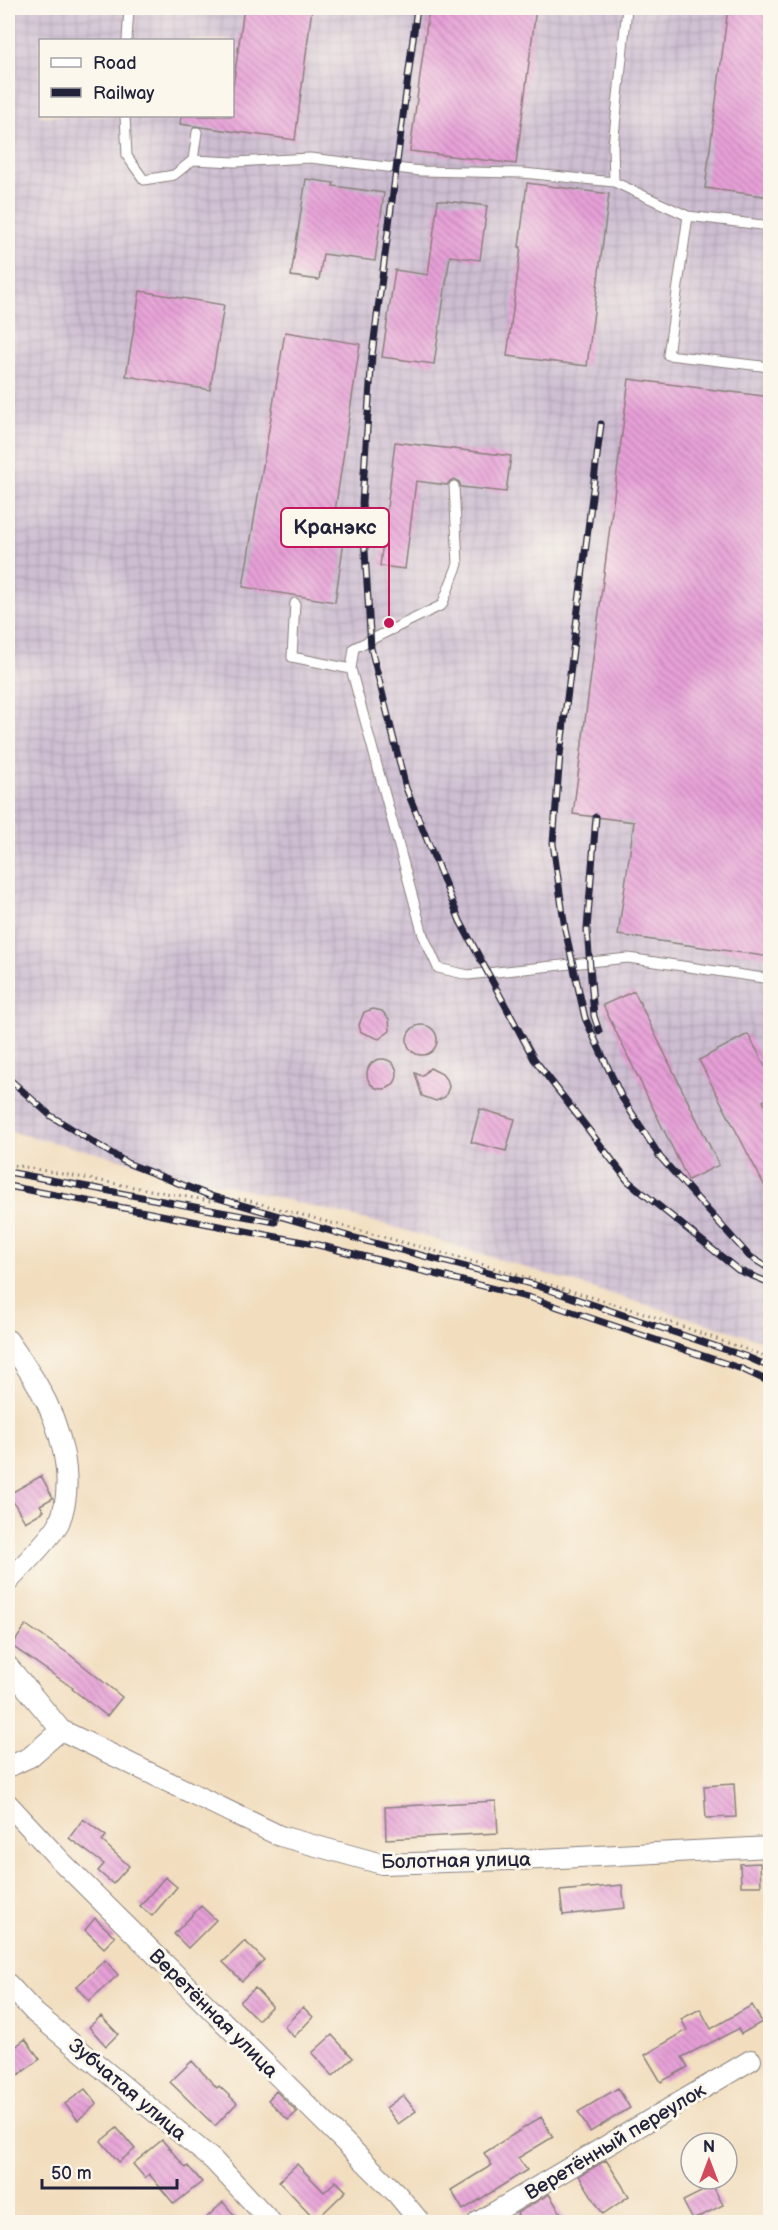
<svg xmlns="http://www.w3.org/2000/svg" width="778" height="2230" font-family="'Balsamiq Sans',sans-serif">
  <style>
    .industrial { fill: url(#industrial-grid); fill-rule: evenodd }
    .building { fill: url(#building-back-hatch) }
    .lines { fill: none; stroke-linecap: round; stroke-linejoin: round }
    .lane-casing { stroke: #8a807d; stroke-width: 11 }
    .street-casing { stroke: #8a807d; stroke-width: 22 }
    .path { stroke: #8a807d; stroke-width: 3; stroke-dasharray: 1.5 4.5; stroke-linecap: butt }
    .lane { stroke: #fff; stroke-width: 9 }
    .street { stroke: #fff; stroke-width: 20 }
    .rail-casing { stroke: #22223b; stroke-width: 7 }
    .rail { stroke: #fbf7ec; stroke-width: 4.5; stroke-dasharray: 14; stroke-linecap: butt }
    .labels { text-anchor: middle; stroke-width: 6; stroke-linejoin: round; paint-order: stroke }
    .street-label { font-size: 20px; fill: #22223b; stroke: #fbf7ec }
    .leader { fill: none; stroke: #c2185b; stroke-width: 2 }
    .callout-dot { fill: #c2185b; stroke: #fbf7ec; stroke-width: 2 }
    .callout { fill: #fbf7ec; stroke: #c2185b; stroke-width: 2 }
    .callout-label { font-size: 21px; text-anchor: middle; font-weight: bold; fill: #22223b }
  </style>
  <defs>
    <pattern id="industrial-grid" width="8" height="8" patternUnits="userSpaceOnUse" patternTransform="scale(1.5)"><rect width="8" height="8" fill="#cebed2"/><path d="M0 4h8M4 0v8" fill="none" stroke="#b1a3b5"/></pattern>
    <pattern id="building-back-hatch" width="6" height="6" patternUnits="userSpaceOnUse" patternTransform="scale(1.5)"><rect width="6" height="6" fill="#e7a0d7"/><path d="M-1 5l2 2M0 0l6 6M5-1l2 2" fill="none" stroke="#bb82b0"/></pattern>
  </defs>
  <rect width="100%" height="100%" fill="#fbf7ec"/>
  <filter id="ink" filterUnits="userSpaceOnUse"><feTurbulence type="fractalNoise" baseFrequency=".0167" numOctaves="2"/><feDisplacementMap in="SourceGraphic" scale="12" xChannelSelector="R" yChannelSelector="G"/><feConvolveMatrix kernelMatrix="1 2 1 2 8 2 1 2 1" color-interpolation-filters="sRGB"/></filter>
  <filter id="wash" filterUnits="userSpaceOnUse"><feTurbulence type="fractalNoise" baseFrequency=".008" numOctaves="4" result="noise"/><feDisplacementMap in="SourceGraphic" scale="24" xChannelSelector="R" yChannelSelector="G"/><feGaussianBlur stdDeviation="1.35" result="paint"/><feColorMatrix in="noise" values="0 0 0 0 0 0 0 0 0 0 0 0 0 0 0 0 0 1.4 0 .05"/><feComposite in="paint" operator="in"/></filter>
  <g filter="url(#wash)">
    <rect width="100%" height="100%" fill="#f2debf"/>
    <!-- industrial -->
    <path class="industrial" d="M8,8H770V1343L391,1226L8,1131ZM40,40H232V116H40Z"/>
    <g id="blocks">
      <!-- building -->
      <path class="building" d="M244,8H312L295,140L180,124L181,116H232V93Z
        M429,8H536L516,164L410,151Z
        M728,8H771V197L705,188Z
        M306,179L334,183L333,186L384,193L375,261L323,254L319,280L291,276Z
        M527,183L609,194L587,366L507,356L521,247H519Z
        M438,200L487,206L480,260L450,256L434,364L382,357L395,270L428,275Z
        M140,291L224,305L210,390L126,376Z
        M285,332L360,344L334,518L347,520L335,602L243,587Z
        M629,379L771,397V957L618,935L634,822L573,814Z
        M395,442L511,456L506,492L461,487L459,482L454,479L450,481L447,485L416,481L405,569L380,566Z
        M634,991L719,1165L688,1180L603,1005Z
        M373,1009L382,1011L389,1019L390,1031L379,1039L361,1032L359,1025L364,1012Z
        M407 1040a15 15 0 1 1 30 0a15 15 0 1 1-30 0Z
        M748,1034L771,1077V1098L763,1101L771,1115V1198L699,1060Z
        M367 1074a15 15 0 1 1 30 0a15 15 0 1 1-30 0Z
        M430,1068L442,1074L448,1082L449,1087L445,1097L436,1101L422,1096L415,1073L422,1076Z
        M480,1109L515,1119L506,1151L471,1142Z
        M41,1476L53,1498L40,1505L44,1511L25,1522L9,1494Z
        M26,1625L69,1654L122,1697L107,1716L72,1689L73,1688L12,1646Z
        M734,1784L736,1817L706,1818L704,1786Z
        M496,1801L498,1833L386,1839L385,1807Z
        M83,1819L106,1836L102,1841L129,1866L113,1884L98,1871L104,1864L69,1838Z
        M760,1863L761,1886H741L740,1864Z
        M165,1877L177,1887L152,1916L140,1906Z
        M622,1885L625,1908L563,1915L560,1891Z
        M201,1906L216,1920L188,1948L174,1934Z
        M95,1918L115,1937L104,1948L85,1930Z
        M245,1941L264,1960L242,1981L223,1962Z
        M105,1960L118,1975L89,2001L76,1987Z
        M255,1988L272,2006L258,2020L240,2002Z
        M752,2005L762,2022L741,2034L738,2029L682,2057L688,2067L661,2082L645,2055L687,2030L681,2019L700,2009L711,2029Z
        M303,2007L313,2017L294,2037L284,2027Z
        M101,2016L118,2034L106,2046L89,2027Z
        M332,2035L353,2058L333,2076L312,2053Z
        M25,2039L40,2059L17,2076L8,2064V2053Z
        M192,2061L217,2088L219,2086L237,2103L215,2126L170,2082Z
        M618,2088L630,2108L590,2132L578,2112Z
        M85,2089L97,2104L78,2120L65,2104Z
        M276,2091L297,2112L288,2120L268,2100Z
        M403,2095L416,2111L398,2124L386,2108Z
        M541,2117L553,2137L518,2158L527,2170L463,2210L451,2190L492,2165L484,2153Z
        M117,2128L135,2149L119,2162L101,2141Z
        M162,2140L186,2168L188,2166L202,2182L174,2204L149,2174L145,2178L133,2164Z
        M606,2160L629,2196L603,2214L579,2176Z
        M297,2164L324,2192L336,2181L346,2191L316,2220L279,2181Z
        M713,2186L723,2205L693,2220L683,2201Z
        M549,2194L567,2223H522L517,2213Z
        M223,2202L241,2223H201Z"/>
    </g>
  </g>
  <g filter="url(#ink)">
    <use href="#blocks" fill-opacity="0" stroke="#8a807d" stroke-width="1.5"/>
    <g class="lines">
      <defs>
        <path id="lane" d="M127,40L129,8
          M125,116L127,156L144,180L174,175L193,160
          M197,132L193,160L235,162L310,158L421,171L523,173L614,182L688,216L770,226
          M614,182L613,146L627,8
          M688,216L668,355L770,367
          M295,603L292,657L351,669L423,935L438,968L468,975L628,958L770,979
          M351,669L354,648L442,605L458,564L454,486"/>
        <path id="street" d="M8,1340C18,1355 29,1370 38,1386C60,1424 77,1481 59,1523C53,1536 19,1569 8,1582
          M8,1666L61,1730L280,1836L382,1864L541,1859L770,1847
          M8,1767L30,1757L61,1730
          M8,1804L61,1861L397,2194L420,2222
          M8,1984L35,2013L213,2160L271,2222
          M478,2222L751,2060"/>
      </defs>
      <!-- lane casing -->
      <use href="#lane" class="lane-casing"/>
      <!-- street casing -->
      <use href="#street" class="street-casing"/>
      <!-- path -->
      <path class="path" d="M8,1164L210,1201L243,1199L468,1260L644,1313L770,1358"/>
      <!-- lane -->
      <use href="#lane" class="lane"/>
      <!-- street -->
      <use href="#street" class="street"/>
      <defs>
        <path id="rail" d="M417,8L372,355L362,503L371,648L406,788L460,921L534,1059L628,1181L738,1270L770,1283
          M601,424L560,755L553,843L565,929L585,1018L621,1096L660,1157L749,1256L770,1269
          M596,817L587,929L594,1016L599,1031
          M8,1078L51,1116L127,1163L211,1196L351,1237L535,1285L747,1357L770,1367
          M8,1172L275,1222
          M8,1186L314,1244L531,1298L742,1369L770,1382"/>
      </defs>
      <!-- rail casing -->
      <use href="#rail" class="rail-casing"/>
      <!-- rail -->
      <use href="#rail" class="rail"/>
    </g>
  </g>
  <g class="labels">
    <!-- street labels -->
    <g class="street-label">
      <text transform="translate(456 1860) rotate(-1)" y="7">Болотная улица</text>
      <text transform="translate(214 2013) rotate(45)" y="7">Веретённая улица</text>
      <text transform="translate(128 2089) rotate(40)" y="7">Зубчатая улица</text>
      <text transform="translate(615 2141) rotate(-31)" y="7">Веретённый переулок</text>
    </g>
  </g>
  <!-- callouts -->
  <path class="leader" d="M389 623L389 527"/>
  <circle class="callout-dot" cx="389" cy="623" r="6"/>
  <rect class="callout" x="281" y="508" width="108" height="39" rx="6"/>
  <g class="callout-label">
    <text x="335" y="534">Кранэкс</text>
  </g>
  <!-- margin -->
  <rect width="778" height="2230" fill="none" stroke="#fbf7ec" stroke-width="30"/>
  <!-- legend -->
  <rect x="39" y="39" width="195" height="78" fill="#fbf7ec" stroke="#a4a2a5" stroke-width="1.5"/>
  <rect x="51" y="58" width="30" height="9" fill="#ffffff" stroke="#a4a2a5" stroke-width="1.5"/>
  <text x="93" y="69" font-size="18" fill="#22223b">Road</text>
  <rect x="51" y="88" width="30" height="9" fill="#22223b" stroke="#a4a2a5" stroke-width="1.5"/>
  <text x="93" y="99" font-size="18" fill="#22223b">Railway</text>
  <!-- north arrow -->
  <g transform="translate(709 2161)"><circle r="28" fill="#fbf7ec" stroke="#a4a2a5" stroke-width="1.5"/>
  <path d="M0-4.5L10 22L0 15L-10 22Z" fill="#d1495b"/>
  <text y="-9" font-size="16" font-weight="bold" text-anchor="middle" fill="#22223b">N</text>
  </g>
  <!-- scale -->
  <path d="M42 2179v9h135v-9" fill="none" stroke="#22223b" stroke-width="3"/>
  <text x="51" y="2179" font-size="18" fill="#22223b" stroke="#fbf7ec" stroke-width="4.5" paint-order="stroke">50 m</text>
</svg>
